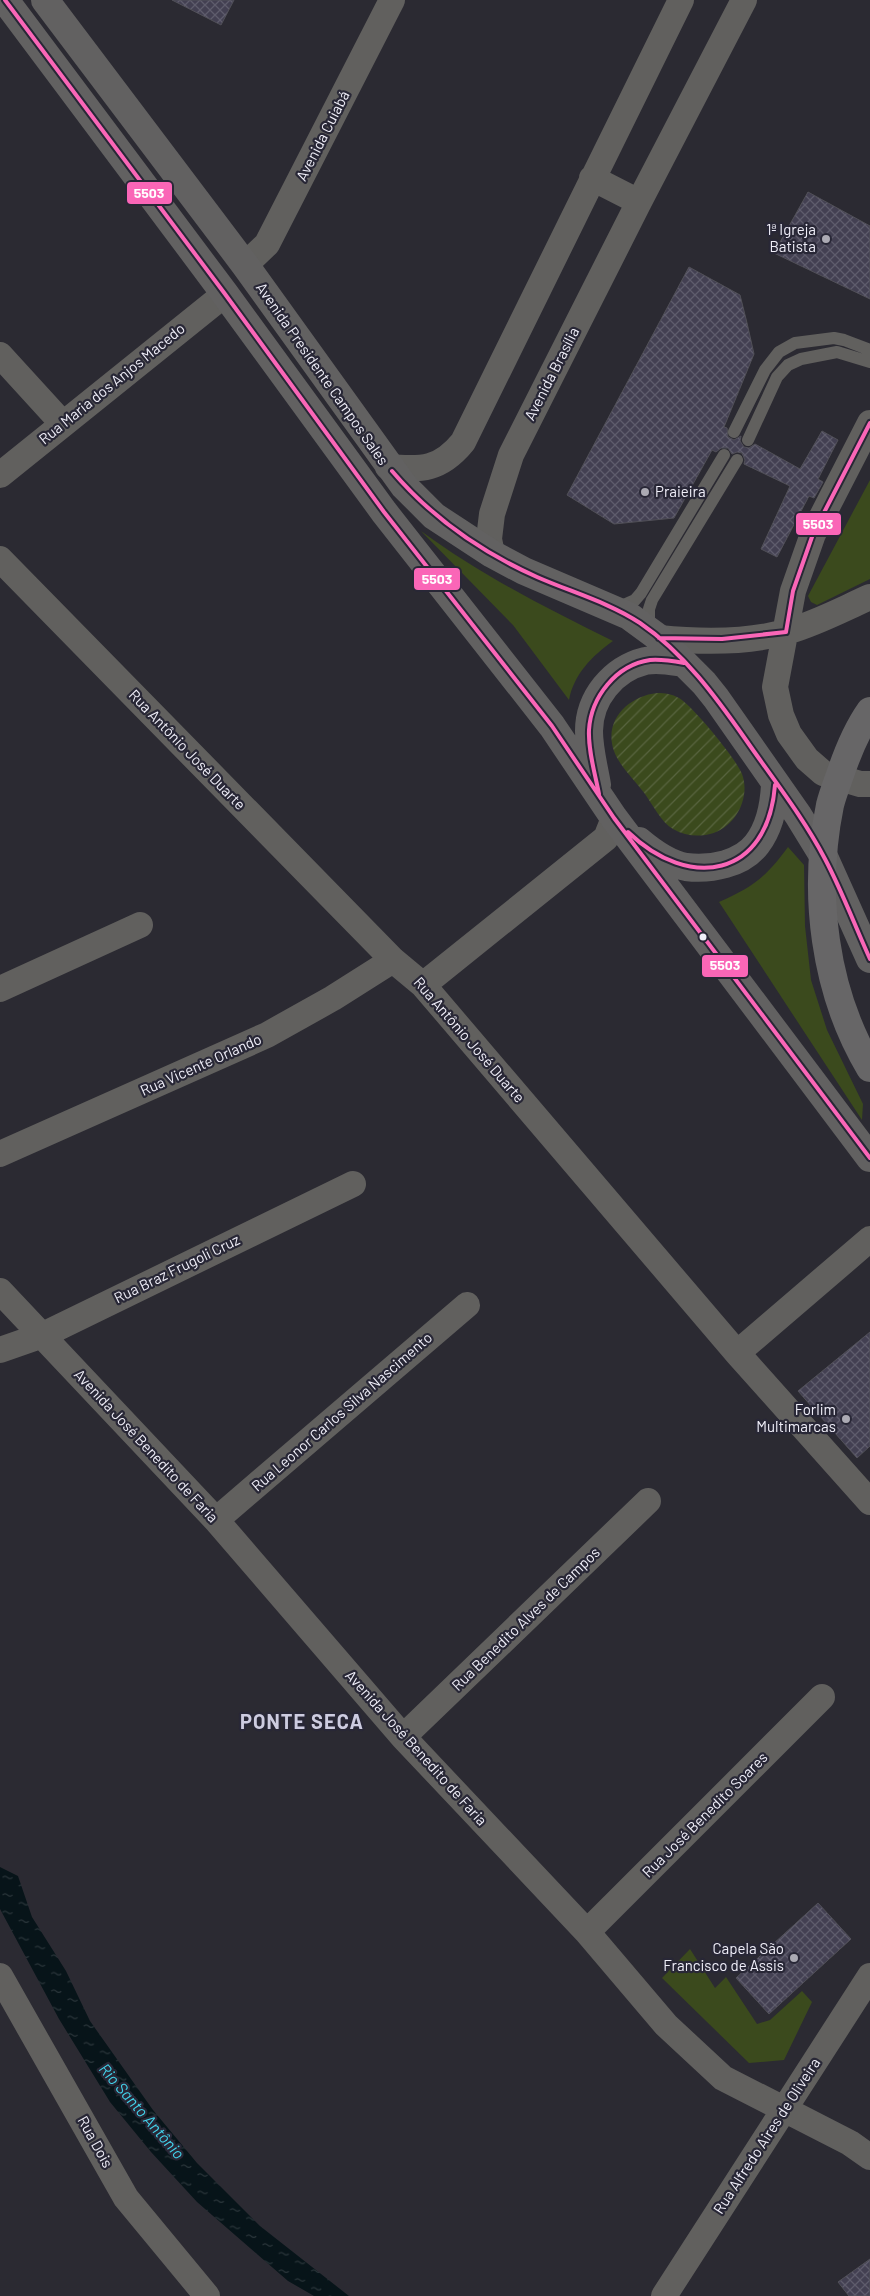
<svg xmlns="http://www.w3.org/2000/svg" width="870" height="2296" font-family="Barlow,sans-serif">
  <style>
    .green { fill: #3b4a1d }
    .garden { fill: url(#garden-furrows) }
    .water { fill: url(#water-ripples) }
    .building { fill: url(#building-cross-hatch); stroke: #515058 }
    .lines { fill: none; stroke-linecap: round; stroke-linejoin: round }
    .lane { stroke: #61605e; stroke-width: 12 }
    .street { stroke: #61605e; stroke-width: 26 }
    .primary { stroke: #626161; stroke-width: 28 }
    .highway-bridge { stroke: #676667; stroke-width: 28 }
    .bus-1-casing { stroke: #282736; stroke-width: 8 }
    .bus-1 { stroke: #fa66b7; stroke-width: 4 }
    .poi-dot { fill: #abaab3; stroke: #282736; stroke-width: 2 }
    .bus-dot { fill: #f0eff9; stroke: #282736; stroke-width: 2 }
    .labels { text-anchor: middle; stroke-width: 4.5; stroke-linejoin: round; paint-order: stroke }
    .street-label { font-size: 15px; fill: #f0eff9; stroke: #282736 }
    .poi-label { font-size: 15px; fill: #f0eff9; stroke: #282736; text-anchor: end }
    .water-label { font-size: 16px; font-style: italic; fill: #42d3eb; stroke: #282736 }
    .district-label { font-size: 20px; font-weight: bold; letter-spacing: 1px; fill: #cdcce0; stroke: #282736 }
    .line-badge { stroke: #282736; stroke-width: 2 }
    .badge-label { font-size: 14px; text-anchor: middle; font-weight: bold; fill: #fff }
  </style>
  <defs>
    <pattern id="garden-furrows" width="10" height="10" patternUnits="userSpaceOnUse" patternTransform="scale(1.25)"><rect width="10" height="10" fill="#3b4a1d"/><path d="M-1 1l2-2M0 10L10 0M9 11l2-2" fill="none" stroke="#58643f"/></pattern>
    <pattern id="water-ripples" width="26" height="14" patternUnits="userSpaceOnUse" patternTransform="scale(1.25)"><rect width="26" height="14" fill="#071419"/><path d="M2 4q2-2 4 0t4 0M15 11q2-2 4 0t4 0" fill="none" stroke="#2b363b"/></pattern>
    <pattern id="building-cross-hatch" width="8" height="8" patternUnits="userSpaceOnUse" patternTransform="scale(1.25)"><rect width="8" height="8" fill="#434052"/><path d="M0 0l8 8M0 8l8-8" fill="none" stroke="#5e5c6c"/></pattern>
  </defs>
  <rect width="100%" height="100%" fill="#2b2a32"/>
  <!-- green -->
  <path class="green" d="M870,480V579L817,605L811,602L808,596Z
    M421,531C481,575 546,608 613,641C592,656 574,674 569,700L513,625Z
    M788,847L804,865L805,926L811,980L827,1030L863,1104L862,1120L719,902C753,887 766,877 788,847Z
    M690,1949L715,1988L726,1977L757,2024L770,2020L802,1991L812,2002L784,2060L749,2063L662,1978Z"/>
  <!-- garden -->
  <path class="garden" d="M657,693C665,693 672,694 679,698C692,705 737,760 742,774C751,798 735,828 710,834C698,837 685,836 673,829C661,822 653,805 645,794C636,782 618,764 614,751C603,720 629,696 657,693Z"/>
  <!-- water -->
  <path class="water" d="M0,1867L18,1876L32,1917L66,1971L90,2021L153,2110L197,2163L260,2226L349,2296H314L288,2281L197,2202L151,2152L110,2102L59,2019L0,1909Z"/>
  <!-- building -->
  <path class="building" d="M172,0H234L221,25Z
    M808,192L870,226V299L774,253Z
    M689,267L740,295L747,323L754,354L724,427L727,428L728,437L734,440L741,436L740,441L744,447L749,448L755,444L800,469L822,431L838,440L818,479L823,482L814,498L809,496L777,557L761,549L790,486L744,464L745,460L742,453L737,452L732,454L728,448H721L716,452L712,450L674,518L614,524L567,495Z
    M870,1332V1446L857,1458L798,1391Z
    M818,1903L851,1939L769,2014L736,1978Z
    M870,2259V2296H849L838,2282Z"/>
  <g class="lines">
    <!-- lane -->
    <path class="lane" d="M734,432L765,370L779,352L795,343L834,338L844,340L870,350
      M748,440L777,377L788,365L801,359L837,352L870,362
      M617,608L635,600L641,593L724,455
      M649,628V609L652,600L737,460"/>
    <!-- street -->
    <path class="street" d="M592,178L639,202
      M245,265L267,244L392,0
      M0,355L63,424
      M870,423L813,534L793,591L775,687L781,715L789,734L807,759L823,773L860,784H870
      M388,467C422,470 440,470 463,442L681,0
      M0,475L225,294
      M492,554L489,539L492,514L511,455L639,202L744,0
      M0,559L393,960L423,985L737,1353L870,1502
      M659,638C699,642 749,643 789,631C817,623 843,609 870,597
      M423,985L606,838L614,818
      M0,989L140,925
      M0,1154L267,1035L333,998L393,960
      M0,1291L216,1520L403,1737L587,1932L666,2025L723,2078L850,2143L870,2157
      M0,1350L43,1335L353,1184
      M737,1353L870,1239
      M216,1520L467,1305
      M403,1737L648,1501
      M587,1932L822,1697
      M0,1976L126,2198L207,2296
      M664,2296L870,1976"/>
    <!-- primary -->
    <path class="primary" d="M5,0L225,294L384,512L552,726L614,818L870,1158
      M45,0L245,265L404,486L434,516L492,554L524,571L629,616L659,638L704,683L716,698L798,815L825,859L870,959
      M597,785C594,767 589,749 589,731C589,698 613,669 645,661C658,658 671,661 684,663
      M639,841C652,852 669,864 686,867C711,870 742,864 757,844C770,827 774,805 775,785"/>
    <!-- highway-bridge -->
    <path class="highway-bridge" d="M870,711C858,728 849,749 842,769C838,781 833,793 830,805C812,893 824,991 870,1068"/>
    <defs>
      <path id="bus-1" d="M5,0L225,294L384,512L552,726L614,818L870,1158
        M392,471C432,518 481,552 537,577C571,592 608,602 640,623C684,653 716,697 746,740C773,779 803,817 825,859C842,891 855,926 870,959
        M786,632L793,591L813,534L870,423
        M659,638L722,639L786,632
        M599,794C595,773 588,751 589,730C591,697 616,665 650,660C661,659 673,661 684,663
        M628,832C689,891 768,878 775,785"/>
    </defs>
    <!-- bus-1 casing -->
    <use href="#bus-1" class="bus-1-casing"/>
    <!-- bus-1 -->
    <use href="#bus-1" class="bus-1"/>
  </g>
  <!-- markers -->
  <g class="poi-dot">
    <circle cx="826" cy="239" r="5"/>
    <circle cx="645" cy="492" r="5"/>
    <circle cx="846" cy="1419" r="5"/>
    <circle cx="794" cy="1958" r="5"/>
  </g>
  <circle class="bus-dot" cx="703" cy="937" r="4.5"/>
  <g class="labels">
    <!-- street labels -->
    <g class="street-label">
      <text transform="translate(323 136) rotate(-63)" y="5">Avenida Cuiabá</text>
      <text transform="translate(322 374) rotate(55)" y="5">Avenida Presidente Campos Sales</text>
      <text transform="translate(552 374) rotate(-63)" y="5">Avenida Brasília</text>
      <text transform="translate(112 384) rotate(-39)" y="5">Rua Maria dos Anjos Macedo</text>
      <text transform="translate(187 750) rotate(46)" y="5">Rua Antônio José Duarte</text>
      <text transform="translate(469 1040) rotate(49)" y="5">Rua Antônio José Duarte</text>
      <text transform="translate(201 1065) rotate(-24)" y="5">Rua Vicente Orlando</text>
      <text transform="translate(177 1269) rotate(-26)" y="5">Rua Braz Frugoli Cruz</text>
      <text transform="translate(342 1412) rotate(-41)" y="5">Rua Leonor Carlos Silva Nascimento</text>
      <text transform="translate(146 1446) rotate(47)" y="5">Avenida José Benedito de Faria</text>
      <text transform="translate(526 1619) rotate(-44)" y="5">Rua Benedito Alves de Campos</text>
      <text transform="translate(416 1748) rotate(48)" y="5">Avenida José Benedito de Faria</text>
      <text transform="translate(705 1815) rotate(-45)" y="5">Rua José Benedito Soares</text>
      <text transform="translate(767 2136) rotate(-57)" y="5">Rua Alfredo Aires de Oliveira</text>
      <text transform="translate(95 2142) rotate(61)" y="5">Rua Dois</text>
    </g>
    <!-- poi labels -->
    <g class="poi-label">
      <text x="816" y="235">1ª Igreja<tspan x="816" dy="17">Batista</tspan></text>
      <text x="655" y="497" text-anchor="start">Praieira</text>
      <text x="836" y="1415">Forlim<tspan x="836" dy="17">Multimarcas</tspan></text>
      <text x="784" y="1954">Capela São<tspan x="784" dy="17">Francisco de Assis</tspan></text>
    </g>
    <!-- water labels -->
    <g class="water-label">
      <text transform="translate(142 2111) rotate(49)" y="6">Rio Santo Antônio</text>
    </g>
    <!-- district labels -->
    <g class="district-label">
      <text x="302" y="1729">PONTE SECA</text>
    </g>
  </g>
  <g class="line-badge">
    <rect x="126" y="181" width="47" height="24" rx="5" fill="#fa66b7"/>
    <rect x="795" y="512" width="47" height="24" rx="5" fill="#fa66b7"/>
    <rect x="413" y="567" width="48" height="24" rx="5" fill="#fa66b7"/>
    <rect x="701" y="954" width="48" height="24" rx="5" fill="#fa66b7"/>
  </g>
  <g class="badge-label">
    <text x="149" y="198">5503</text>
    <text x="818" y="529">5503</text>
    <text x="437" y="584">5503</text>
    <text x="725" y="970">5503</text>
  </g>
</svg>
